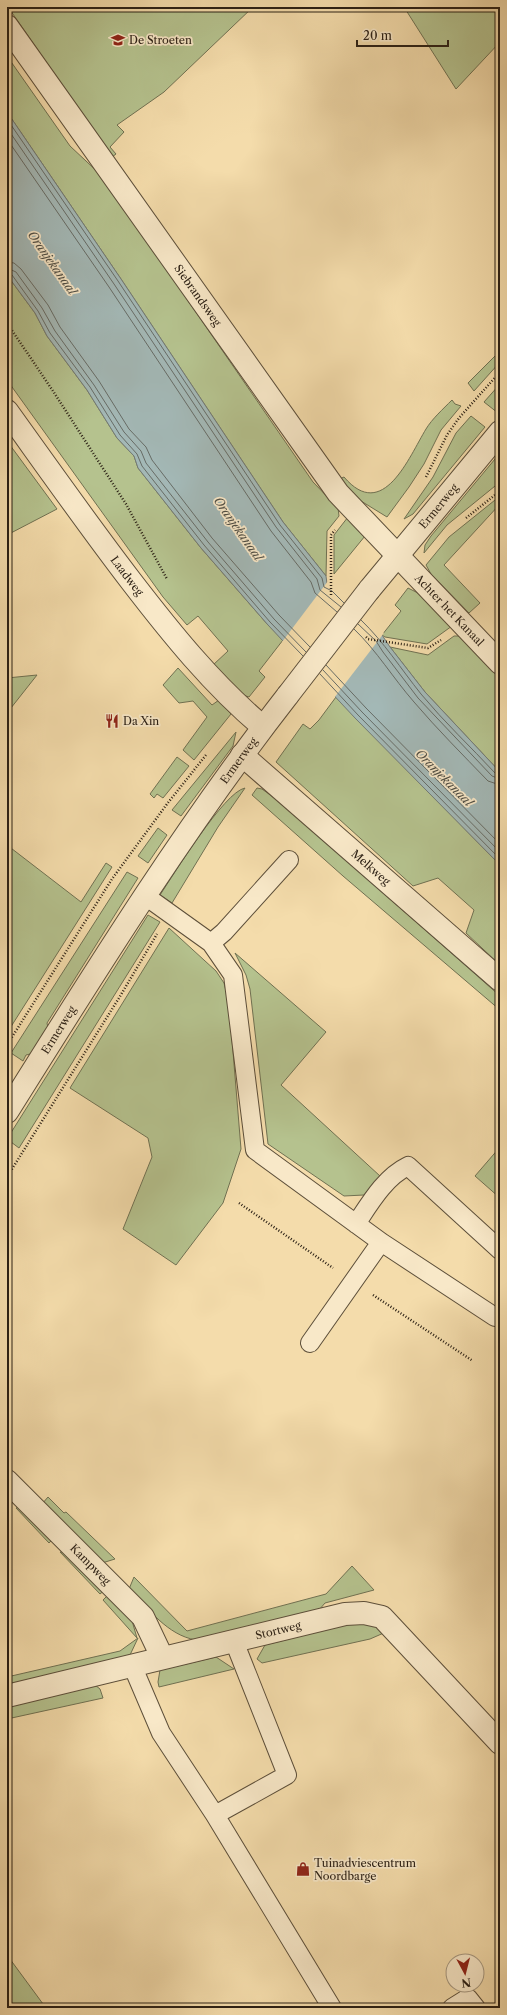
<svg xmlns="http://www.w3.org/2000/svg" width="507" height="2015" font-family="'Libre Caslon Text',serif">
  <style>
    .green { fill: #b5c28e; stroke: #707152 }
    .water { fill: #a3b8b6; stroke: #737b76 }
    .pier { fill: #f4dcab }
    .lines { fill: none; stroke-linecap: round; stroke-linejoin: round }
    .shore { stroke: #676c66; stroke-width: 1 }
    .service-casing { stroke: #5d4f3a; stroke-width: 20 }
    .minor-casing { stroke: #5d4f3a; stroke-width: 24 }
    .tertiary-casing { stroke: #5d4f3a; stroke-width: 24 }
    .path { stroke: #2b2015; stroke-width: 2.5; stroke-dasharray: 1 2; stroke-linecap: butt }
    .service { stroke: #f8e8c8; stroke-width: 18 }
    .minor { stroke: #f8e8c8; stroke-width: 22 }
    .tertiary { stroke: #f8e8c8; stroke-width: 22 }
    .tertiary-bridge-casing { stroke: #5d4f3a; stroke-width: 24; stroke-linecap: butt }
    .tertiary-bridge { stroke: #f8e8c8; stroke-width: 22 }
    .labels { text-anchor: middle; stroke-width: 3.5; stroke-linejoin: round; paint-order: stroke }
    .poi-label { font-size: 11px; fill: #2b2015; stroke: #f8e8c8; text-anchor: start }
    .street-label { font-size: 11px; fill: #2b2015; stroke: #f8e8c8 }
    .water-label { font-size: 12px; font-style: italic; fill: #4f4e45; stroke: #f8e8c8 }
  </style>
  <rect width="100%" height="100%" fill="#f4dcab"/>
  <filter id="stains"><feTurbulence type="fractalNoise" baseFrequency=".005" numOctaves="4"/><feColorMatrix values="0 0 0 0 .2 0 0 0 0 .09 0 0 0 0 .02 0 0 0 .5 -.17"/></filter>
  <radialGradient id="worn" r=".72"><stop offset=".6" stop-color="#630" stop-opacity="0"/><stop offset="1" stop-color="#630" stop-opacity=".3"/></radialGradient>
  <!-- green -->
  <path class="green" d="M8,7H253L164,92L117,125L124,132L110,147L116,154L112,157Z
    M404,7H500V42L456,89Z
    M7,56L70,146L102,176L313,482L338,508L339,516L327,531L326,576L283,522L121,279L7,112Z
    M7,275L35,313L47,336L87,390L117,438L134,456L138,468L201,548L268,625L283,640L259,671L265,677L249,697L243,695L213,665L228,651L198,616L187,625L163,597L7,380Z
    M500,351V362L474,391L468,383Z
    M500,384V410L498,413L484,402Z
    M452,400L455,404L461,406L441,430L424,464L409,487L387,517L348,493L337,480L344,477C383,523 409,457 426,429C432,419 443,409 452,400Z
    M471,416L485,427L413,514L404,519L433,477L456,433Z
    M7,441L57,509L7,535Z
    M500,453V482L447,525L424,553L425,545L431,536Z
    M500,496V504L444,565L480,603L469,613L431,574L426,565L449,537Z
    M348,517L365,536L334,574V535Z
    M408,588L420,594L452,626L427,644L385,637L382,635L401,611L395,605Z
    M454,636H461L500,675V772L425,692L390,647L428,655Z
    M178,668L212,705L219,700L231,714L194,760L183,750L207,717L193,701L179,703L163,685Z
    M37,675L7,713V678Z
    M336,697L500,865V965L466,933L474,910L438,878L413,886L276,762L303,724L310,729L319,720Z
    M236,732L233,746L181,816L172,810Z
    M177,757L189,766L163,798L157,794L154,798L150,794Z
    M245,788L218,827L172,903L160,895C174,874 224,792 245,788Z
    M257,788L262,789L280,802L500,996V1010L343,876L252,795Z
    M158,828L167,835L148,863L138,856Z
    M7,845L81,902L106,863L112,867L7,1033Z
    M127,872L138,878L47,1023L50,1039L43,1051L26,1055L23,1061L11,1053Z
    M148,915L160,922L19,1148L7,1139Z
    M169,928L216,971L224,983L229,1003L241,1149L223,1203L176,1265L123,1229L152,1157L148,1138L70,1088Z
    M235,953L326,1032L281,1085L380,1176L364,1195L344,1196L268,1144L250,989L246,975Z
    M500,1147V1198L475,1176Z
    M48,1497L64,1513L66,1512L115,1559L102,1563L42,1504Z
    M24,1505L52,1540L49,1543L16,1508Z
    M60,1552H70L106,1589L100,1594Z
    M352,1566L374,1590L325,1603L319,1610L196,1640C167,1635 149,1609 129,1589L134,1577L187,1631L326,1594Z
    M111,1592L128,1607L137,1638L103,1600Z
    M352,1623L371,1624L386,1632L370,1639L262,1663L257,1659L265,1645Z
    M138,1638L130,1655L7,1685V1677L120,1651Z
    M216,1657L234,1669L159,1687L158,1682L160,1670Z
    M95,1685L100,1689L103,1698L7,1719V1707Z
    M7,1955L46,2008H7Z"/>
  <!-- water -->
  <path class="water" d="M7,112L121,279L283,522L326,576L327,584L382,635L390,647L425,692L500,772V865L355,718L268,625L201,548L138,468L134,456L117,438L87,390L47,336L35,313L7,275Z"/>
  <!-- pier -->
  <path class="pier" d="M328,581L384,633L334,698L282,642Z"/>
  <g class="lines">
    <!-- shore -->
    <path class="shore" d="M7,119L118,281L280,525L322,578L324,587L332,591L344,603
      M7,128L114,284L276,527L317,579L320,590L341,607
      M7,139L109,287L271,531L311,582L315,593L337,612
      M7,262L14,263L21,269L48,305L60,327L99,381L129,429L146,447L152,460L212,538L279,615L310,647
      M7,268L16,272L42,308L55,331L94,385L124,432L141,451L146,463L208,542L274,619L306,652
      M7,273L12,275L38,311L50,333L90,387L120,435L137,454L142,466L204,545L270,622L303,656
      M361,620C384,642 401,669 421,694C444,722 471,747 495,773L500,774
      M358,624L376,641L383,652L418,698L492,776L500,779
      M354,629C377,651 393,678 414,702C437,729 463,755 488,781L500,785
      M326,665L366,708L500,844
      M323,670L362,712L500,852
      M320,674L358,715L500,859"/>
    <defs>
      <path id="service" d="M144,895L211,943L233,975L255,1150L381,1242L495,1317H500
        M211,943L224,932L289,860
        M356,1224C370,1203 385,1177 408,1166L500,1250
        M310,1343L381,1242
        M132,1665L161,1733L215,1815L287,1775L234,1641
        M215,1815L332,2008
        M452,2008L468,1998L476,2008"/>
      <g id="minor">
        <path id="s1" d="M7,26L338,493L500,663"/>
        <path id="s2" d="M7,411C48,468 88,525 131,581C171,633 212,684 263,727"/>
        <path id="s3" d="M242,755L500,980"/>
        <path id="s4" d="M7,1481L143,1617L162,1657"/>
        <path id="s5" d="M7,1696L345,1614L364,1613L382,1617L500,1743"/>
      </g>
      <g id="tertiary">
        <path id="s6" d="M369,590L500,432"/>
        <path id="s7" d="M7,1112C96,970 185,827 288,695"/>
      </g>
    </defs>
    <!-- service casing -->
    <use href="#service" class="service-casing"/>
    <!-- minor casing -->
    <use href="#minor" class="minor-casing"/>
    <!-- tertiary casing -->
    <use href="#tertiary" class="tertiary-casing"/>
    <!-- path -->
    <path class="path" d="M7,323L53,391L126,504L167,579
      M426,477L447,435L459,418L500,372
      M466,518L500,491
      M331,595V535L335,530
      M366,637L368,639L428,648L441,640
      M7,1045L112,879L167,804L206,755
      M7,1177L119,998L157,934
      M239,1203L333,1268
      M373,1295L473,1361"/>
    <!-- service -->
    <use href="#service" class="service"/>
    <!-- minor -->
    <use href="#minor" class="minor"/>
    <!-- tertiary -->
    <use href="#tertiary" class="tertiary"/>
    <defs>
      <path id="tertiary-bridge" d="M288,695L369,590"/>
    </defs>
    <!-- tertiary-bridge casing -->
    <use href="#tertiary-bridge" class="tertiary-bridge-casing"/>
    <!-- tertiary-bridge -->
    <use href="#tertiary-bridge" class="tertiary-bridge"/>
  </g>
  <!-- icons -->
  <defs>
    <symbol id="school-bare" viewBox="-9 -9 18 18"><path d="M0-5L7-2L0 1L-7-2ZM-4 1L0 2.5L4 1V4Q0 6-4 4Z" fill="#8f2418" stroke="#f8e8c8" stroke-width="2.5" paint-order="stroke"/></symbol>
    <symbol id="restaurant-bare" viewBox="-9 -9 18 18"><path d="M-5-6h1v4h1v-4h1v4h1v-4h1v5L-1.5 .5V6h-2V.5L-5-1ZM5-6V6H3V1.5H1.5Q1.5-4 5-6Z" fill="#8f2418" stroke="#f8e8c8" stroke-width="2.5" paint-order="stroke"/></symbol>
    <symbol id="shop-bare" viewBox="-9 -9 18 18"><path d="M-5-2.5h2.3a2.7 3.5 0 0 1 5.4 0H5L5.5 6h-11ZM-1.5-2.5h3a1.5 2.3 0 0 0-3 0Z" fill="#8f2418" stroke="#f8e8c8" stroke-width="2.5" paint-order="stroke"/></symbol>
  </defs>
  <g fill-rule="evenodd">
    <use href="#school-bare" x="108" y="30" width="20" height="20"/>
    <use href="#restaurant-bare" x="102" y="711" width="20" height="20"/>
    <use href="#shop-bare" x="293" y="1859" width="20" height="20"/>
  </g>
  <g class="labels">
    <!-- poi labels -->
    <g class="poi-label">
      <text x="129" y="44">De Stroeten</text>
      <text x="123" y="725">Da Xin</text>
      <text x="314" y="1867">Tuinadviescentrum<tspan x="314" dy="13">Noordbarge</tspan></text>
    </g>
    <!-- street labels -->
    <g class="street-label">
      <text dy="4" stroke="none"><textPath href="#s1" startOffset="330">Siebrandsweg</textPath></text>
      <text dy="4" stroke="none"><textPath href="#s6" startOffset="109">Ermerweg</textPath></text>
      <text dy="4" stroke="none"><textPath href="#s2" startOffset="204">Laadweg</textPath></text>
      <text dy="4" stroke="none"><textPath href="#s1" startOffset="734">Achter het Kanaal</textPath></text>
      <text dy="4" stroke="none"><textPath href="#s7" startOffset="421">Ermerweg</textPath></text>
      <text dy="4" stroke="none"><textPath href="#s3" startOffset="171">Melkweg</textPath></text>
      <text dy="4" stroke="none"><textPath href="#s7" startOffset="97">Ermerweg</textPath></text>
      <text dy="4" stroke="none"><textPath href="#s4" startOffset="118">Kampweg</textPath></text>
      <text dy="4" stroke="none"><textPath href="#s5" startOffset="279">Stortweg</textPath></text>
    </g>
    <!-- water labels -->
    <g class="water-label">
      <text transform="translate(52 263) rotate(55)" y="4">Oranjekanaal</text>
      <text transform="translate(238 529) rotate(55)" y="4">Oranjekanaal</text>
      <text transform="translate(444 778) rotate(45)" y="4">Oranjekanaal</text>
    </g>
  </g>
  <!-- margin -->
  <rect width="507" height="2015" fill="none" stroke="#f4dcab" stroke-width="24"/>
  <rect x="8" y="8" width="491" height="1999" fill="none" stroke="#2b2015" stroke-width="2"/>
  <rect x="12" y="12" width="483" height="1991" fill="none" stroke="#2b2015"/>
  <!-- north arrow -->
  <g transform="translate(465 1973) rotate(173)"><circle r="19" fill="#f8e8c8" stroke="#a69880"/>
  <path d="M0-3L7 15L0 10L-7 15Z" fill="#8f2418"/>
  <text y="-6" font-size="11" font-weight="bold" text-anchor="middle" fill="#2b2015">N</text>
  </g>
  <!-- scale -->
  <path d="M357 40v6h91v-6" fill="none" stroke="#2b2015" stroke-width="2"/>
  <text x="363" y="40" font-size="12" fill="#2b2015" stroke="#f8e8c8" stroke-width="3" paint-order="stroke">20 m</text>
  <rect width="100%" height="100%" filter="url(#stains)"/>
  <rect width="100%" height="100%" fill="url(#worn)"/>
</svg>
